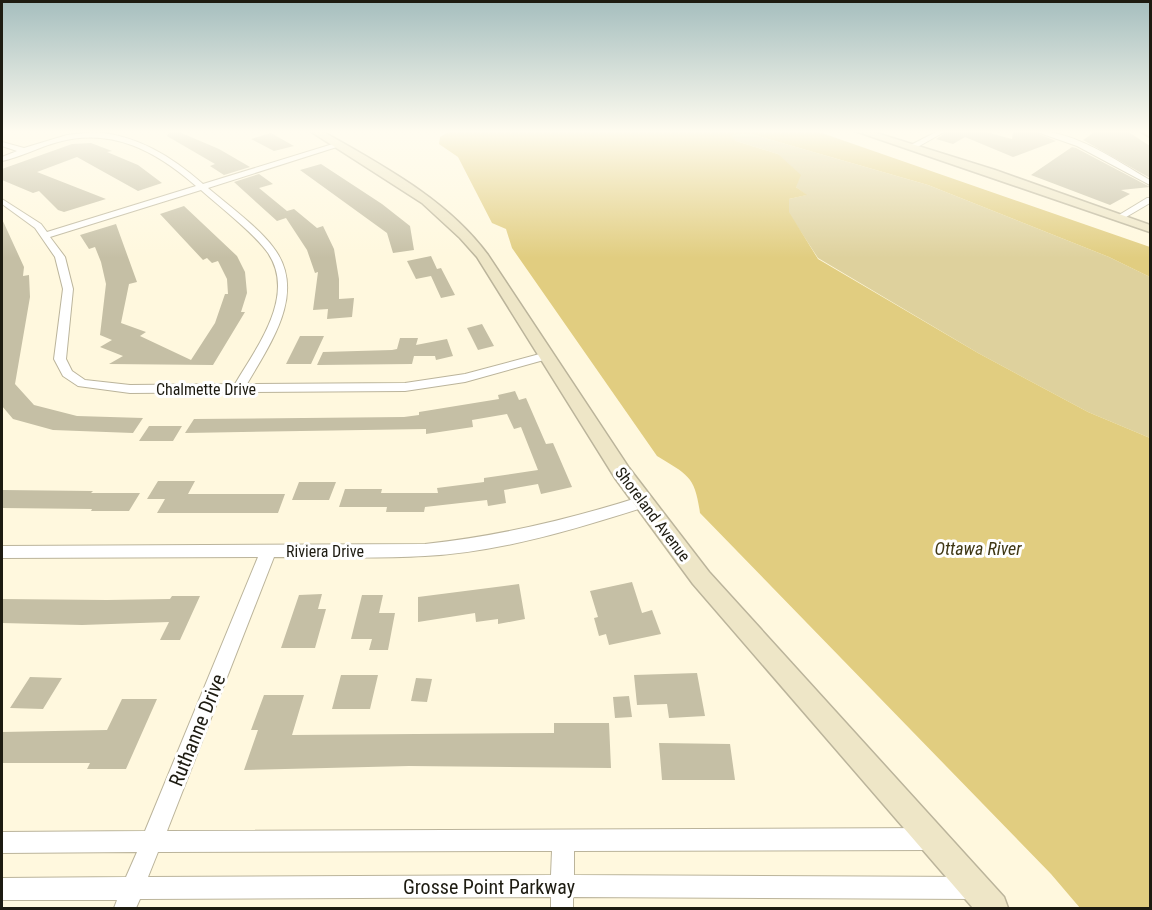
<svg xmlns="http://www.w3.org/2000/svg" width="1152" height="910" font-family="'Roboto Condensed',sans-serif">
  <style>
    .green { fill: #ded19d }
    .water { fill: #e1cd80 }
    .building { fill: #c5bfa5 }
    .lines { fill: none; stroke-linecap: round; stroke-linejoin: round }
    .street-casing { stroke: #bbb49b; stroke-width: 2 }
    .secondary-casing { stroke: #bbb49b; stroke-width: 3 }
    .street { fill: #fff; fill-rule: evenodd }
    .secondary { fill: #eee6c7; fill-rule: evenodd }
    .labels { text-anchor: middle; stroke-width: 6; stroke-linejoin: round; paint-order: stroke }
    .street-label { font-size: 16px; fill: #1d1b11; stroke: #fff }
    .water-label { font-size: 18px; font-style: italic; fill: #403816; stroke: #fff }
    .near-street-label { font-size: 20px; fill: #1d1b11; stroke: #fff }
  </style>
  <rect width="100%" height="100%" fill="#fff8de"/>
  <!-- green -->
  <path class="green" d="M751,134L928,185L1109,257L1150,277V438L1088,412L978,353L818,258L788,212L789,199L806,195L796,187L778,154L736,141L730,135Z"/>
  <!-- water -->
  <path class="water" d="M450,131H816L1150,247V277L1109,257L928,185L751,134L731,135L736,141L778,154L801,175L796,187L807,195L789,199V212L818,259L978,353L1088,412L1150,438V908H1080L1051,874L700,513C695,476 688,475 657,456L512,248L506,229L492,223L458,157L439,144L440,137Z"/>
  <!-- building -->
  <path class="building" d="M170,131H177L219,149L250,167L224,175L210,166L215,164L167,136Z
    M948,131H982L1012,139L1013,131H1032L1056,141L1013,157L965,137L953,144L936,139Z
    M1096,131H1127L1150,146V178L1083,140Z
    M271,133L294,146L274,151L251,139Z
    M91,143L112,151L107,152L138,165L162,183L138,191L77,157L37,172L106,199L64,212L58,210L39,191L33,193L2,180V169L72,144Z
    M1072,147L1076,148L1150,187L1121,190L1130,194L1110,205L1031,175Z
    M321,164L382,204L410,226L414,250L393,253L387,233L300,170Z
    M259,174L273,184L259,188L287,211L294,209L317,228L323,226L334,249L339,279V299L354,298L352,317L327,319L328,309L313,310L318,272L315,273L307,250L286,218L277,221L234,182Z
    M184,206L237,256L245,272L247,293L241,312H245L213,365L109,364L123,356L100,347L112,340L100,335L106,284L101,262L95,247L89,249L80,235L116,224L137,282L129,284L121,323L146,332L140,336L191,360L215,323L225,294H228L227,279L218,261L212,263L207,258L203,260L160,214Z
    M2,219L24,267L23,276L29,275L30,297L15,384L34,405L77,416L143,418L133,433L53,430L13,419L2,406Z
    M431,256L437,269L441,268L455,295L441,298L431,276L416,279L407,261Z
    M482,324L494,346L478,350L467,328Z
    M300,336H324L311,364H286Z
    M400,338H418L416,345L447,339L453,356L436,360L435,356H414L412,364L317,365L323,352L392,350L397,349Z
    M515,391L519,400L526,398L546,444L553,443L572,487L541,494L538,484L504,490L506,503L488,506L487,500L425,507L424,512H386L387,507H339L345,489H382L381,493H438L437,488L484,482V478L538,470L521,427L514,429L507,414L472,420L473,427L426,434V429L185,433L194,419L404,417L419,415V412L499,399L498,395Z
    M149,426H182L173,441H139Z
    M158,481H195L188,494H285L278,513H157L165,499H147Z
    M299,482H336L329,500H292Z
    M2,490L93,491L91,493H140L129,511H91L92,509L2,508Z
    M632,582L642,613L652,610L661,634L609,645L606,634L599,636L594,618L598,617L590,591Z
    M519,584L525,619L498,624V619L476,622L475,613L418,622V597Z
    M322,594L318,609H326L315,648H281L299,595Z
    M362,595H383L379,613H395L388,650H369L372,639H351Z
    M172,596H200L180,640H160L169,622L82,625L2,623V599L107,600L170,599Z
    M697,673L705,716L669,718L667,704L637,705L634,675Z
    M341,675H378L370,709H332Z
    M30,677L62,678L43,709L10,708Z
    M416,678L432,679L427,702L411,701Z
    M264,695H304L292,735L554,733V723H609L611,768L409,766L244,770L258,730H251Z
    M629,696L632,717L615,718L613,697Z
    M122,699H157L126,769H87L90,763H2V732L107,730Z
    M659,743L730,744L735,780H662Z"/>
  <g class="lines">
    <defs>
      <path id="street" d="M938,131H946L914,149L907,147Z
        M1034,131C1076,131 1115,160 1150,180V185L1077,146Z
        M94,132C137,135 171,156 203,184L336,143L343,145L208,188C228,205 258,227 273,247C308,292 270,344 247,384L405,383L465,374L547,352L553,356L551,358L465,382L405,391L130,393L78,386L63,376L54,359L63,289L55,257L35,228L2,204V199L41,224L47,232L196,186C156,151 112,127 58,142C39,147 21,157 2,161V157L17,151L2,146V142L24,148L67,135ZM201,190C219,206 255,234 268,253C297,296 256,348 235,384L130,385L85,380L72,371L66,359L73,289L65,257L50,237Z
        M1147,198H1150V203L1121,220L1114,218Z
        M643,496L648,498L650,502L648,506C576,529 501,552 425,556C375,559 324,557 274,557L167,831L932,828L940,831L943,839L940,847L932,850L574,851V875L974,877L982,880L985,888L982,896L974,899L573,897V908H551V897L140,899L136,908H114L117,900H2V878L126,877L137,852L2,853V832L145,831L258,557L2,558V546L425,544C500,536 571,519 643,496ZM552,851L551,875L148,877L158,852Z"/>
      <path id="secondary" d="M310,131H322C381,165 447,199 488,255L629,468L709,572L1004,897L1008,908H973L693,584L615,478L477,257L460,238L422,203Z
        M855,131H870L995,170L1150,225V232Z
        M1140,131H1150V137Z"/>
    </defs>
    <!-- street casing -->
    <use href="#street" class="street-casing"/>
    <!-- secondary casing -->
    <use href="#secondary" class="secondary-casing"/>
    <!-- street -->
    <use href="#street" class="street"/>
    <!-- secondary -->
    <use href="#secondary" class="secondary"/>
  </g>
  <!-- sky -->
  <linearGradient id="sky" x2="0" y2="1"><stop stop-color="#a5bebe"/><stop offset="0.51" stop-color="#fffcf0"/><stop offset="1" stop-color="#fffcf0" stop-opacity="0"/></linearGradient>
  <rect width="1152" height="258" fill="url(#sky)"/>
  <g class="labels">
    <!-- street labels -->
    <g class="street-label">
      <text x="206" y="395">Chalmette Drive</text>
      <text transform="translate(653 514) rotate(53)" y="6">Shoreland Avenue</text>
      <text x="325" y="557">Riviera Drive</text>
    </g>
    <!-- water labels -->
    <g class="water-label">
      <text x="978" y="555">Ottawa River</text>
    </g>
    <!-- near-street labels -->
    <g class="near-street-label">
      <text transform="translate(197 730) rotate(-68)" y="7">Ruthanne Drive</text>
      <text x="489" y="894">Grosse Point Parkway</text>
    </g>
  </g>
  <!-- border -->
  <rect width="1152" height="910" fill="none" stroke="#1d1b11" stroke-width="6"/>
</svg>
